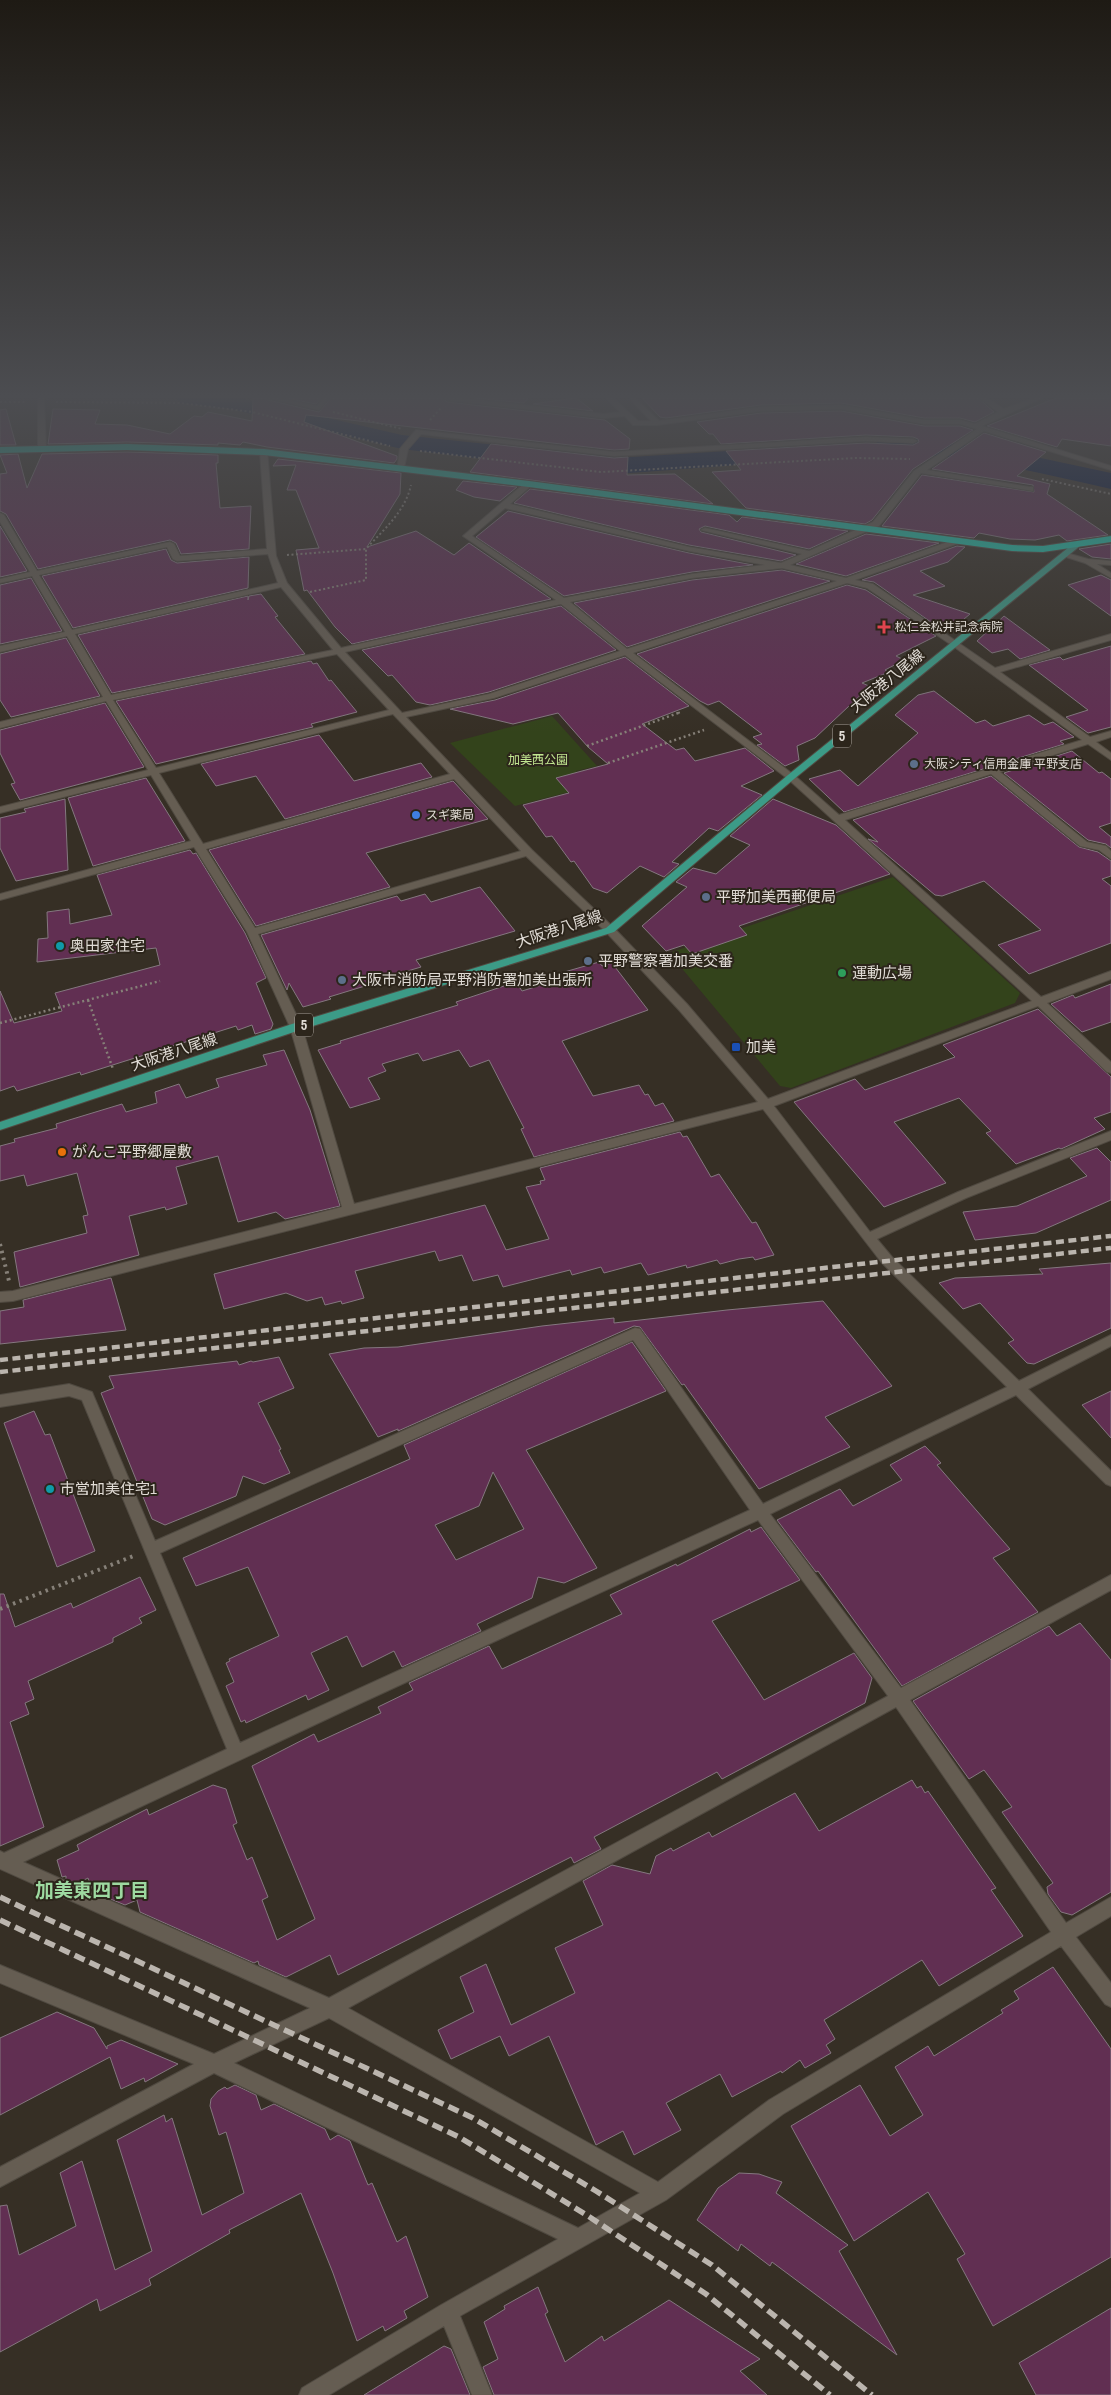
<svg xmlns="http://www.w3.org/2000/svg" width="1111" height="2395" font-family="'Archivo Narrow','Noto Sans JP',sans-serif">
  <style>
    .green { fill: #33431b }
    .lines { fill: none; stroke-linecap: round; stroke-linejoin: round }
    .river { fill: #00113b; fill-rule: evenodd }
    .building { fill: #612f52; stroke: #84777f; fill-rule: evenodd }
    .minor-casing { stroke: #504a41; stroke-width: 2 }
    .major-casing { stroke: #504a41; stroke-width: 2 }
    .highway-casing { stroke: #504a41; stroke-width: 2 }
    .path-far2 { stroke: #868078; stroke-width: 2; stroke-dasharray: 2 2.5; stroke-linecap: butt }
    .path-far1 { stroke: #868078; stroke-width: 2.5; stroke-dasharray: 2 3; stroke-linecap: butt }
    .path { stroke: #868078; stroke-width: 4; stroke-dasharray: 2.5 4.5; stroke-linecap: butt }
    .minor { fill: #655d52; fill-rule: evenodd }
    .major { fill: #3c9b87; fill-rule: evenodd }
    .highway { fill: #20c5ab; fill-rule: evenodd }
    .rail-far1 { stroke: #bbb5ae; stroke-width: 4.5; stroke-dasharray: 8 4.5; stroke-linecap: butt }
    .rail { stroke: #bbb5ae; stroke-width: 5.5; stroke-dasharray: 11 5.5; stroke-linecap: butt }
    .health-dot { fill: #e0444e; stroke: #2c251b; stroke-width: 2 }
    .service-dot { fill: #5c6f8a; stroke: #2c251b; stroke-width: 2 }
    .shop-dot { fill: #3f7fe0; stroke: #2c251b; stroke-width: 2 }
    .culture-dot { fill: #0f9aa8; stroke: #2c251b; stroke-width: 2 }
    .leisure-dot { fill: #2e9e5b; stroke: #2c251b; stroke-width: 2 }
    .transit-dot { fill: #1a4fb4; stroke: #2c251b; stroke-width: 2 }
    .food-dot { fill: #e8710a; stroke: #2c251b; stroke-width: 2 }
    .labels { text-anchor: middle; stroke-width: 4; stroke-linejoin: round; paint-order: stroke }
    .far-poi-label { font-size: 12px; fill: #e1dcd6; stroke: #2c251b; text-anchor: start }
    .far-park-label { font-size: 12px; fill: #c2e791; stroke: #2c251b }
    .shield { fill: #2c251b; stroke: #aba59e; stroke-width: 1 }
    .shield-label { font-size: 14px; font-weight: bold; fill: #e1dcd6 }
    .street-label { font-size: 15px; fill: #e1dcd6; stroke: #2c251b }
    .poi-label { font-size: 15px; fill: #e1dcd6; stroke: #2c251b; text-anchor: start }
    .near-neighbourhood-label { font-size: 19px; font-weight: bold; fill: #9dd9a0; stroke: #2c251b }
  </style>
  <rect width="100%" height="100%" fill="#362f25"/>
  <!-- green -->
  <path class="green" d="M552,716L597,766L576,771L588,787L515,806L450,743Z
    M893,877L1020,993L1015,1003L791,1088L780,1086L669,953Z"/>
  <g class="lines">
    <!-- river -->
    <path class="river" d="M176,398H241L402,435L616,458L791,447L800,449L803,454L800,459L791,461L616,474L582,471L402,449L230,409L180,403Z
      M914,439L999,449L1111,473V489C1036,472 963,453 886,454L877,452L874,447L877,442Z"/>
  </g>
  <!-- building -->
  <path class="building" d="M253,398H266L268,400L319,412L331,398H442L447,402L605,420L630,439L629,449L614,450L306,415L304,422L397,456V459L394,463L267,447L243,442L240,445L218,443V445L127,442L48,444L53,409L100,410L95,424L127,425L170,434L194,416L202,417L208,412L252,421Z
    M286,398H321L316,404Z
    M474,398H528L524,403Z
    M576,398L593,411L533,404L575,398Z
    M642,398H978L994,412L975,422L960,418H924L841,403L761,405L666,418L660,417Z
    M1056,398H1111V446L1062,439L1057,447L987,426Z
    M6,409L16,445H0V410Z
    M841,411L924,426H960L973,430L913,469L872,520L865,524L746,508L712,472L741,470L726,451L866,443L913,445L919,442L918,439L913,437L866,435L721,444L713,434H709L697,422L761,413Z
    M984,433L1046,452L1017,476L1050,484L1047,494L1108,535L1067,541L1059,535L1035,540L1010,539L979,533L974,538L882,526L922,475L1034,492L1033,485L932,469Z
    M491,444L614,458L628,457L627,475L675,474L713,504L470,472Z
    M127,452L218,455V463H216L220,508L251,506L249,549L181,554L176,543L170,540L38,569L6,514L0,511V474L7,473L0,455L18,454L27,488L42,454Z
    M278,459L401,473L400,494L367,547L416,531L454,555L469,543L551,599L352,644L335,627L307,590L304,591L296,550L319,548L296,490H287L296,465L273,466Z
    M463,481L517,487L500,501L474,497L456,490Z
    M530,489L729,515L737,522L742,517L848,531L809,549L705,526L699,529L701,532L796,555L781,561L689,545L514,503Z
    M508,511L689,553L753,565L692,572L564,596L476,537Z
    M0,526L27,571L0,577Z
    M866,534L939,543L846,576L796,564Z
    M1111,544V559L1092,557L1079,549Z
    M957,546L965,547L948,562L920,571L945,586L913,595L970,614L951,630L945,632L874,582L862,580Z
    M166,549L171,560L177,563L249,557L248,588L73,628L42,576Z
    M782,570L830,581L627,647L574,603L692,580Z
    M1101,575L1111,580V616L1068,585Z
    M31,578L62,631L0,644V585Z
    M847,585L866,590L936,636L896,656L904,660L885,670L889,672L862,683L869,686L865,688L866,690L815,738L797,746L799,760L785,766L757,745L762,744L753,737L762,734L719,701L708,705L700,701L637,654Z
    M261,594L278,616L275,617L305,654L112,693L78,635L248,596V600L249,596Z
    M561,606L616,650L489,692L430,705L416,702L392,675L388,676L362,650Z
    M1004,616L1050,650L1020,659L1008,649L992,653L977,641Z
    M66,638L100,696L11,717L0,700V654Z
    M1111,646V727L1088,733L1066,717L1088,710L1029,665L1060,657L1063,660L1069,658Z
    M625,657L689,706L642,724L676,750L684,748L695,761L745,748L774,771L741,786L762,795L718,831L709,828L672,862L679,864L664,877L640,866L607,893L593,888L574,861L571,862L552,836L546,837L523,805L569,793L556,778L608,764L588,747L558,713L513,724L450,709L495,700Z
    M311,661L313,664L317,663L329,681L331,680L357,712L311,724L313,727L156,764L116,701Z
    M934,691L976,723L985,720L993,726L1029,715L1044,725L1053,722L1074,737L1060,741L1064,744L844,812L809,779L840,770L858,786L918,733L895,715L918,695Z
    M105,703L144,767L20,800L11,784L15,783L0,753V730Z
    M319,735L354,781L421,763L432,777L285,819L256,776L216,786L201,764Z
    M1072,751L1099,773L1102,772L1111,779V823L1099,827L1111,837V848L1106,844L1088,840L1004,773Z
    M991,776L1079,847L1098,852L1111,861V876L1102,879L1111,886V943L1029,974L998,945L1041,930L984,881L942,896L935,895L868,839L878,842L853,820Z
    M146,778L185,841L93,866L68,798Z
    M453,781L488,819L366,853L390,887L256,926L209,850Z
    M65,799L68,870L16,881L0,848V818L26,812L24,809Z
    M773,799L836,825L890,874L739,926L747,935L692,954L684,945L666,951L642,926L687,887L676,882L693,868L716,874L750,845L730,836Z
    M190,850L193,854L196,853L245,933L266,978L256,983L273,1024L271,1029L255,1034L252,1025L238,1030L236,1026L81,1075L80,1072L17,1091L14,1086L0,1091V991L14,1023L62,1011L55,993L160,965L156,948L37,962L38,939L48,938L47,912L69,909L70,924L112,915L97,875Z
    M480,887L515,931L416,960L421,967L364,984L365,986L329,997L331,999L303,1007L289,983L287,990L261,935L397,896L401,901L425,894L431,902Z
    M599,962L602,966L612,963L648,1010L562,1041L593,1096L639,1085L645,1095L648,1094L655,1106L663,1103L674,1121L534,1157L521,1129L524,1128L489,1060L470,1067L459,1050L423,1061L418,1053L382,1064L386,1071L368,1078L380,1099L350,1108L318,1050L341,1043L340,1041L458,1005L456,1002L516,982L522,991L558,980L554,975Z
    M1111,984V1022L1082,1032L1051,1004L1073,995L1075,998Z
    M1038,1009L1111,1077V1112L1094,1118L1105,1129L1061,1149L1059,1148L1016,1164L986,1133L991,1131L959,1098L894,1122L946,1183L884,1207L794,1102L855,1079L865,1090L955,1057L943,1045Z
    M284,1050L310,1110L340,1206L285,1219L276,1212L238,1222L218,1156L176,1167L187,1204L166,1210L165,1207L129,1216L139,1255L20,1287L14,1252L87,1233L83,1216L88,1215L77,1173L27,1186L24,1175L0,1181V1146L15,1142L14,1139L57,1128L56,1124L122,1104L126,1112L157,1103L155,1092L179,1084L186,1098L219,1087L216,1079L267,1065L263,1055Z
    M680,1132L683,1137L687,1136L711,1177L719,1174L752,1223L756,1222L774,1255L755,1260L753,1257L739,1259L720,1264L717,1260L687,1268L686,1265L648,1275L641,1263L604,1273L601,1267L572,1275L570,1270L503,1287L498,1275L473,1281L462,1255L439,1261L435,1251L355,1271L364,1298L342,1304L341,1301L325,1305L322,1297L307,1301L286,1293L224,1309L214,1274L485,1205L506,1250L549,1239L526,1187L541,1184L540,1181L545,1180L540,1168Z
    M1097,1148L1111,1162V1200L1036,1233L975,1240L963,1212L1017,1206L1087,1176L1070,1158Z
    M1111,1263V1328L1034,1364L1027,1363L1008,1343L1014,1340L980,1303L963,1309L939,1283L955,1278L1043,1274L1039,1269Z
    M111,1278L126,1330L0,1344V1311L24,1307L23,1300Z
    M823,1301L892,1386L825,1417L850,1447L759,1489L684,1384L682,1385L640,1327L634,1326L398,1431V1429L378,1437L329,1354L364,1348L398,1347L542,1326L614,1318V1323L727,1310Z
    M632,1342L666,1391L526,1450L597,1568L564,1583L538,1577L532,1598L477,1624L481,1631L402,1667L394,1651L362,1667L347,1636L311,1653L329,1690L308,1700L306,1695L246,1723L245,1720L241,1722L226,1686L234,1682L226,1663L230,1661L229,1659L279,1636L248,1567L196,1586L183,1558L410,1459L404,1445ZM493,1472L524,1529L456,1560L435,1525L479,1506Z
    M279,1357L294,1388L258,1403L281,1449L279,1450L290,1473L264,1484L243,1476L236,1496L165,1525L152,1519L101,1393L114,1388L109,1376L237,1361L239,1365L251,1361L253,1362Z
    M1111,1391V1438L1082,1405Z
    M34,1411L45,1435L50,1434L95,1551L57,1567L4,1423Z
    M925,1446L941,1463L937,1465L1010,1549L993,1558L1038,1612L902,1686L818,1571L816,1572L777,1520L840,1489L853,1506L902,1480L890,1465Z
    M761,1527L800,1580L712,1621L764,1700L854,1653L872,1678L865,1703L722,1779L717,1772L594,1837L601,1849L574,1863L571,1857L338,1975L330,1955L286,1977L259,1965L258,1961L254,1963L140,1912L137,1900L125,1905L108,1898L105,1890L98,1894L93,1891L88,1878L76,1884L66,1879V1876L62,1877L57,1860L79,1850L77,1845L96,1835L147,1809L149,1815L213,1785L226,1789L237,1823L233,1825L247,1860L252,1857L268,1897L262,1900L277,1940L315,1919L252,1766L314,1734L318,1742L381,1713L378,1707L413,1690L409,1683L489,1646L502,1669L622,1614L610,1595L676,1564L677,1566L750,1529L751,1532Z
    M140,1577L156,1610L139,1618L142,1623L113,1638V1642L28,1681L34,1699L25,1703L29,1714L10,1722L44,1827L0,1846V1594H4L15,1627L71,1603L73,1608Z
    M1080,1623L1111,1660V1892L1072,1915L1061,1912L1048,1894L1047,1887L1053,1883L1002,1812L1012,1807L984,1770L969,1779L913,1701L1049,1626L1057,1636Z
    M912,1780L917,1788L921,1786L925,1793L928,1791L996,1888L991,1890L1023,1936L939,1986L922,1960L824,2020L835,2039L826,2045L831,2053L805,2068L800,2060L782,2073L781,2071L732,2097L720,2074L666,2103L681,2130L634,2155L623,2131L596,2145L549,2036L509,2056L500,2036L451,2059L438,2030L474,2012L460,1977L486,1964L511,2025L575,1993L555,1948L603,1925L583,1881L612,1865L650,1874L656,1856L671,1848L673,1851L709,1832L712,1837L795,1793L819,1831Z
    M1053,1967L1111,2049V2257L993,2326L957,2259L965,2254L928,2192L854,2241L791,2126L860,2085L890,2136L923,2115L895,2067L928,2046L934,2056L1003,2013L1001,2010L1019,1999L1014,1991Z
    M57,2012L94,2028L107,2049V2046L121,2040L178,2064L145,2082L144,2078L121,2089L110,2057L0,2115V2038Z
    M235,2085L256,2095L261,2110L274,2104L325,2129L330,2140L338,2135L350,2141L368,2185L372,2183L397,2242L406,2236L428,2297L404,2311L407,2318L385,2331L383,2326L357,2341L333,2273L301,2193L229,2230L230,2233L149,2279L151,2285L100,2311L97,2299L0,2352V2206L7,2205L19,2255L76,2226L60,2173L82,2161L115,2270L152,2251L117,2140L164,2115L166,2122L172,2118L202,2215L244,2193L226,2132L219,2135L210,2106L211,2099L218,2091L225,2087L227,2089Z
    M739,2173L759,2174L782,2182L776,2193L848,2245L839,2251L897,2355L772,2262L770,2266L741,2244L738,2251L697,2220L718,2188Z
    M538,2287L548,2312L545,2314L565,2362L602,2336L604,2341L669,2300L760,2359L740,2371L767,2395H494L483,2367L498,2359L484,2322L505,2309L504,2306Z
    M1111,2308V2395H1036L1019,2363Z
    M444,2346L451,2349L470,2395H364Z"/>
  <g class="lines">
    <defs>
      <path id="minor" d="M38,398H44L46,448L42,450L38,448Z
        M268,398H279L317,406L323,398H329L319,410Z
        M444,398H461L604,414L620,412L606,398H613L638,421H651L629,398H635L659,421L761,407L841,405L924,420H960L975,424L998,412L980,398H987L1004,409L1034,398H1042L982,426L1111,466V470L984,431L927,470L1030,487H1033V491L921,473L879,526L790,565L846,578L956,539H959V543L855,580L873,584L995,668L1111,634V640L1000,672L1090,737L1111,731V737L1096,742L1111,753V760L1088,744L1000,772L1087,842L1106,846L1111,851V859L1099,850L1080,846L991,774L845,820L1041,997L1111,971V979L1047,1003L1111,1062V1073L1107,1072L1038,1006L774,1106L870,1232L958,1192L1111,1131V1140L966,1198L877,1239L892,1257L1019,1381L1111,1335V1346L1028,1389L1111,1471V1486L1106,1484L1016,1395L770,1514L901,1688L1111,1575V1590L910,1700L1066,1923L1111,1897V1916L1076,1937L1111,1983V2007L1105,2004L1061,1946L783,2114L666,2200L460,2316L492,2395H472L444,2326L329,2395H299L302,2388L441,2305L558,2239L214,2073L0,2187V2167L194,2064L0,1983V1965L214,2054L310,2008L0,1869V1851L4,1853L227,1749L82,1400L69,1396L0,1407V1395L69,1384L92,1392L155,1541L635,1328L640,1329L763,1504L1007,1387L882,1263L763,1109L13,1301L0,1302V1292L13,1291L342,1207L290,1027L247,932L194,847L0,900V894L191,841L151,775L0,813V807L148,770L106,701L0,728V722L103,697L67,636L0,652V646L65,632L32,576L0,583V579L30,572L0,522V513L4,515L37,571L170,542L174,544L180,556L267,549L260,452L267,450L276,556L287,583L341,648L556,600L463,536L526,482L533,484L510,504L689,547L781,563L802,554L701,530L705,528L809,551L873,522L914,471L977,429L960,424H924L841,409L761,411L657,425H633L625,416L604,418L447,400ZM505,508L689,551L765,565L692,574L564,598L472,536ZM167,547L173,559L177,561L268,554L278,583L72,630L39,575ZM782,568L837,581L627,649L570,602L692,578ZM847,583L867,588L953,646L1082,740L839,815L794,775L633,653ZM281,587L333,650L111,695L75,634ZM561,604L620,651L489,694L402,713L345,652ZM337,654L389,710L156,768L113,700ZM625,655L788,779L1032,1001L768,1099L687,1004L614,928L532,850L406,717L494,698ZM393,714L450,774L203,844L159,773ZM454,779L521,851L255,928L206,849ZM526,856L606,932L679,1010L758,1102L354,1204L302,1027L258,934ZM633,1340L750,1510L240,1743L160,1553ZM758,1520L888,1696L329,1998L23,1862L361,1703ZM896,1707L1051,1932L769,2100L658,2182L348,2008ZM329,2018L640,2193L578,2228L234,2063Z
        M416,430L614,452L866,437L913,439L917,441L913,443L866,441L614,456L421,434L408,449L404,468L397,470L400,449Z
        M1063,552L1088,559L1111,561V565L1097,564L1111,573V578L1085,563L1063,556Z"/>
      <path id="major" d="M1074,543L1081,545L794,779L614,932L300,1030L0,1130V1122L292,1024L606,928L788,775Z"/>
      <path id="highway" d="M127,444L264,449L529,481L1012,545L1043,546L1111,536V542L1043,552L1012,551L529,487L264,455L127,450L0,453V447Z"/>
    </defs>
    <!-- minor casing -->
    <use href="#minor" class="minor-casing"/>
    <!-- major casing -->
    <use href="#major" class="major-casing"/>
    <!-- highway casing -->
    <use href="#highway" class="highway-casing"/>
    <!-- path-far2 -->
    <path class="path-far2" d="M0,402H27
      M56,402L181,403L252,412L390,446
      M333,412L402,429
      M430,420L441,408
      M420,451L601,472L855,458L910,459
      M1042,479L1111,494
      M287,555L366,549C384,529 405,512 411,485
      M310,592L366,580V549
      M678,713L681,712"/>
    <!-- path-far1 -->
    <path class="path-far1" d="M587,746L681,712
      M608,763L704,730
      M88,1000L113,1069
      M0,1023L160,981"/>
    <!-- path -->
    <path class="path" d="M0,1244L9,1281
      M0,1609L136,1555"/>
    <!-- minor -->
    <use href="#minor" class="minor"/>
    <!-- major -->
    <use href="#major" class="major"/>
    <!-- highway -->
    <use href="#highway" class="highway"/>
    <!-- rail-far1 -->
    <path class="rail-far1" d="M0,1360L1111,1236
      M0,1372L1111,1248"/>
    <!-- rail -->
    <path class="rail" d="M0,1897L473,2118L596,2191L712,2265L872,2395
      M0,1920L459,2137L585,2214L706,2294L830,2395"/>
  </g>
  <!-- sky -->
  <linearGradient id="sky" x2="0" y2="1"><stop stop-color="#1e1a14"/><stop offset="0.54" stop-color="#4c4d51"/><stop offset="1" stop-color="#4c4d51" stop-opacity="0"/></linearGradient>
  <rect width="1111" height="733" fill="url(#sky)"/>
  <!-- markers -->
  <path class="health-dot" d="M881.5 619.5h5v5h5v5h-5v5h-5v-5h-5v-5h5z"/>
  <g class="service-dot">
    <circle cx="914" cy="764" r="5"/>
    <circle cx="706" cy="897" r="5"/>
    <circle cx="588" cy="961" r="5"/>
    <circle cx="342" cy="980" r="5"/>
  </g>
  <circle class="shop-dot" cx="416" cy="815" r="5"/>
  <g class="culture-dot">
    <circle cx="60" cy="946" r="5"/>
    <circle cx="50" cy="1489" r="5"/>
  </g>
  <circle class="leisure-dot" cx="842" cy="973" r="5"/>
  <rect class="transit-dot" x="731" y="1042" width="10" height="10" rx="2.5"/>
  <circle class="food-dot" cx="62" cy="1152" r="5"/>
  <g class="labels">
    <!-- far-poi labels -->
    <g class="far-poi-label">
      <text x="895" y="631">松仁会松井記念病院</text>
      <text x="924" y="768">大阪シティ信用金庫 平野支店</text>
      <text x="426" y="819">スギ薬局</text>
    </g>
    <!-- far-park labels -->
    <g class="far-park-label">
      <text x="538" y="764">加美西公園</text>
    </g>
    <!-- shield labels -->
    <g class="shield">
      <rect x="833" y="724.5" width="18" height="23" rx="4"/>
      <rect x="295" y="1013.5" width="18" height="23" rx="4"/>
    </g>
    <g class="shield-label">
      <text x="842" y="741">5</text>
      <text x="304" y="1030">5</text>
    </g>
    <!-- street labels -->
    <g class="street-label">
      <text transform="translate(887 681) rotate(-39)" y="5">大阪港八尾線</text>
      <text transform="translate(559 929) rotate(-18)" y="5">大阪港八尾線</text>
      <text transform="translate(174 1052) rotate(-18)" y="5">大阪港八尾線</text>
    </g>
    <!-- poi labels -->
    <g class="poi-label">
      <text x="716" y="902">平野加美西郵便局</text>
      <text x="70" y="951">奥田家住宅</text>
      <text x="598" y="966">平野警察署加美交番</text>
      <text x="852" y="978">運動広場</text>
      <text x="352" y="985">大阪市消防局平野消防署加美出張所</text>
      <text x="746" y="1052">加美</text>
      <text x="72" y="1157">がんこ平野郷屋敷</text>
      <text x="60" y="1494">市営加美住宅1</text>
    </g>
    <!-- near-neighbourhood labels -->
    <g class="near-neighbourhood-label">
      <text x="92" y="1897">加美東四丁目</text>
    </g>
  </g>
</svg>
